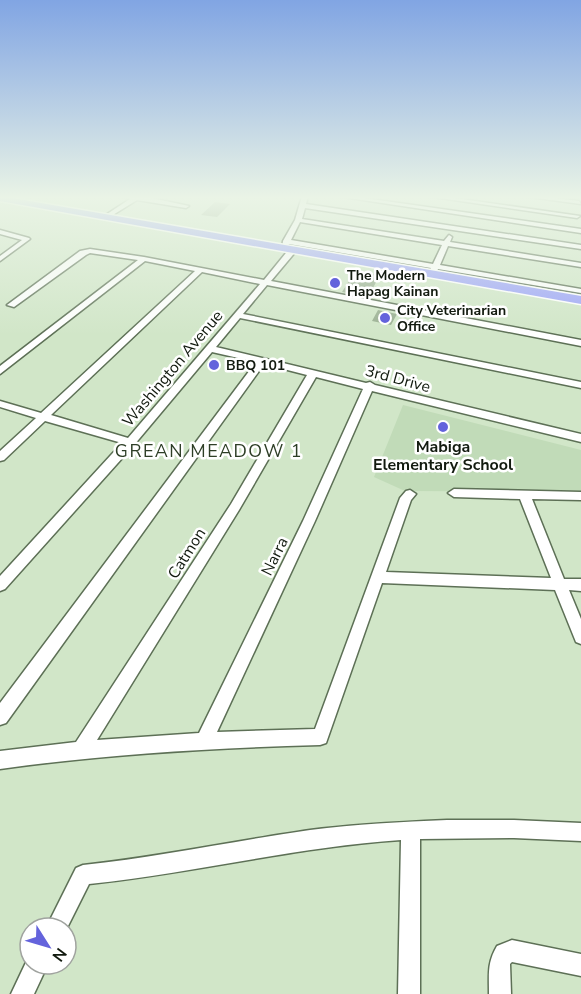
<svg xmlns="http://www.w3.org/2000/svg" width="581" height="994" font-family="'Nunito Sans',sans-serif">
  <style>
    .built { fill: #c1dbb8 }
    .building { fill: #9aaf92 }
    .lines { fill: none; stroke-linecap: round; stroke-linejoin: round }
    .street-casing { stroke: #5d7056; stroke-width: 3 }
    .highway-casing { stroke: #fff; stroke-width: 3 }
    .street { fill: #fff; fill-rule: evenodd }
    .highway { fill: #9da4f9; fill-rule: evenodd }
    .poi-dot { fill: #6463dc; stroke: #fff; stroke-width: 2 }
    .labels { text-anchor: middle; stroke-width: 5; stroke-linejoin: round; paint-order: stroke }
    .far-poi-label { font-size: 14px; font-weight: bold; fill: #121a0f; stroke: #fff; text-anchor: start }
    .street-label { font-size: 16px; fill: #121a0f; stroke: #fff }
    .poi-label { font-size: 16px; font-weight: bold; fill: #121a0f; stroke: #fff }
    .neighbourhood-label { font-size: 18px; letter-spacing: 1.5px; fill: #2d3e26; stroke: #fff }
  </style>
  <rect width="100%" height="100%" fill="#d1e6c8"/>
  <!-- built -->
  <path class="built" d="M403,405L581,450V492L405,491L374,477Z"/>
  <!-- building -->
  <path class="building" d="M215,202L230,204L217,217L201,215Z
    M355,271L380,275L368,297L342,292Z
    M378,310L397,314L391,325L372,321Z"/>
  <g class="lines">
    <defs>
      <path id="street" d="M120,196H142L189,206L186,208L137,200L108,218H104V216L130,199Z
        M302,196H308L306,204L581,245V249L305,208L302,219L444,241L449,235L452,237L450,242L581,263V267L448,246L440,265L581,289V293L438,269L435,275H432L428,273L431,268L289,244L286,248H282L283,241L295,220ZM300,222L442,245L433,264L291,240Z
        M336,196H350L581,229V233Z
        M426,196H441L580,216L577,218Z
        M522,196H538L579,201L581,204Z
        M0,230L29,238L30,239L0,261V256L22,240L0,234Z
        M290,248L297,250L271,281L581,340V346L267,285L243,314L581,382V388L240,318L216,347L366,383L370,382L375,385L581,434V442L372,391L315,521L217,732L315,729L400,498L406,491L410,490L416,494L411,500L386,572L551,578L520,499L454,497L448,493L454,489L581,492V500L532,499L564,579H581V591L569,590L581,619V644L576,642L555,590L382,583L326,743L320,745C213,748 106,754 0,769V751L76,742L231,504L307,375L264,364L6,723L0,725V703L256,362L212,352L134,445L5,589L0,591V576L122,443L45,421L4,460L0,461V451L36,418L0,407V401L41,413L195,271L145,261L0,374V366L138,260L90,253L86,255L14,307L7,305L80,251L90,249L144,257L264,280ZM202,272L260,284L128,438L51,415ZM316,377L363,389L303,521L199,733L97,740L239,510Z
        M447,820H514L581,823V841L514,838L420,839V994H398L401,840C296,847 194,873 89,884L66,930V928H46L76,868L83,865C159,857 234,841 310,830C355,824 401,822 447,820Z
        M512,940L581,954V976L512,962L510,964L511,994H489C489,974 487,963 497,946Z
        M29,956L30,964H48L34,994H11Z"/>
      <path id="highway" d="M0,196L581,296V304L0,201Z"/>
    </defs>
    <!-- street casing -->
    <use href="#street" class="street-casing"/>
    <!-- highway casing -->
    <use href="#highway" class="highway-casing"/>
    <!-- street -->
    <use href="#street" class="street"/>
    <!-- highway -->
    <use href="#highway" class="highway"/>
  </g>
  <!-- sky -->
  <linearGradient id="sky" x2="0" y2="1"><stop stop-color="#81a5e3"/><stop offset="0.59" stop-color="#eaf4e6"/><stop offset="1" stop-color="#eaf4e6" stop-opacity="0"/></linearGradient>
  <rect width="581" height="335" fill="url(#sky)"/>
  <!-- markers -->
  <g class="poi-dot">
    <circle cx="335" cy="283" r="6"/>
    <circle cx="385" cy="318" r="6"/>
    <circle cx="214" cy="365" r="6"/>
    <circle cx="443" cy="427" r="6"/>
  </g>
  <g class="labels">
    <!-- far-poi labels -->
    <g class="far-poi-label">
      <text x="347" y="280">The Modern<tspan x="347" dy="16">Hapag Kainan</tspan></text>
      <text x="397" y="315">City Veterinarian<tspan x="397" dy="16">Office</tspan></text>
      <text x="226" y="370">BBQ 101</text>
    </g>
    <!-- street labels -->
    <g class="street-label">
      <text transform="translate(172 368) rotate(-50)" y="6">Washington Avenue</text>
      <text transform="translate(398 378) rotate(15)" y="6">3rd Drive</text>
      <text transform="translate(186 553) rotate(-58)" y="6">Catmon</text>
      <text transform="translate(274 556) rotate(-64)" y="6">Narra</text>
    </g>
    <!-- poi labels -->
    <g class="poi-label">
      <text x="443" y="452">Mabiga<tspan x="443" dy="18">Elementary School</tspan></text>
    </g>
    <!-- neighbourhood labels -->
    <g class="neighbourhood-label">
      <text x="209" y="457">GREAN MEADOW 1</text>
    </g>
  </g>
  <!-- north arrow -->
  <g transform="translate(48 946) rotate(127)"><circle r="28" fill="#ffffff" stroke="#a0a39f" stroke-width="1.5"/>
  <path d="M0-4.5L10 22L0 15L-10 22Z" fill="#6463dc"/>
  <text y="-9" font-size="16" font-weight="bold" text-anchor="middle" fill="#121a0f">N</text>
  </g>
</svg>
